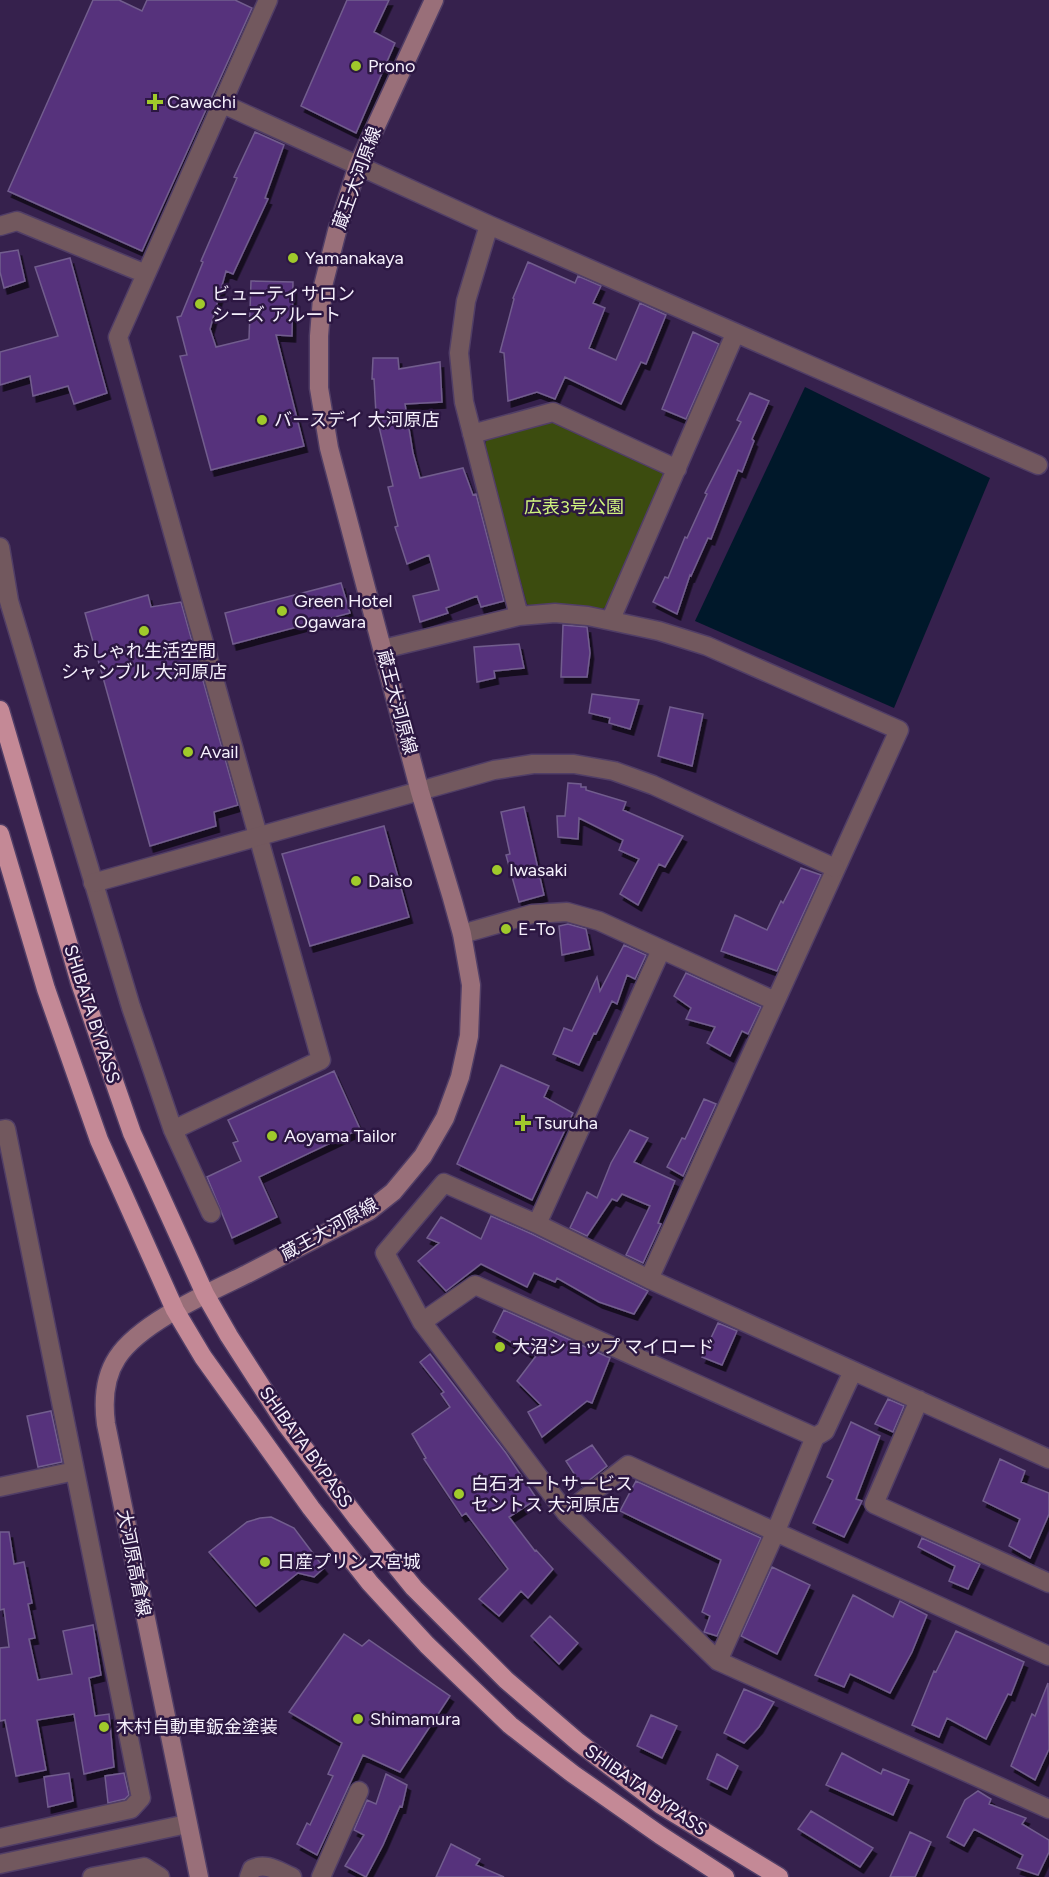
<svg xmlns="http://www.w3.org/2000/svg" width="1049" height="1877" font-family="Figtree,'Noto Sans JP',sans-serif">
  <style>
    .green { fill: #3c4c0f }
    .water { fill: #00182a }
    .building { fill: #56337c; stroke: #725d8e; stroke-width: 1.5; filter: url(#shadow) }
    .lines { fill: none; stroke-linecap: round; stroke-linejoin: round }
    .minor-casing { stroke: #513e66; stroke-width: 21 }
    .tertiary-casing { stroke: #513e66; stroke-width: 21 }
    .secondary-casing { stroke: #513e66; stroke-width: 21 }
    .trunk-casing { stroke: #513e66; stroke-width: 21 }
    .minor { stroke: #72585e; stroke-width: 18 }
    .tertiary { stroke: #72585e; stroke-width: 18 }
    .secondary { stroke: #996f79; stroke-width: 18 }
    .trunk { stroke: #c48996; stroke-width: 18 }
    .poi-dot { fill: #a0c92b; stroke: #2c1742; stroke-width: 2 }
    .labels { text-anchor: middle; stroke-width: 5; stroke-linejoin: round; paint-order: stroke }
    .poi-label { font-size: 18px; fill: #f5f0fc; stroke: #2c1742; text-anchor: start }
    .street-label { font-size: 18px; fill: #f5f0fc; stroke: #2c1742 }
    .park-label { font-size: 18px; fill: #cff47e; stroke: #2c1742 }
  </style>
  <defs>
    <filter id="shadow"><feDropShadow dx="3.5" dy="6" stdDeviation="0" flood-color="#0009"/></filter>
  </defs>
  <rect width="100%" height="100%" fill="#36214d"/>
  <!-- green -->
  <path class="green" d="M551,421L659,466L663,475L610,604L602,609L537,608L527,604L484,449L487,438Z"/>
  <!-- water -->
  <path class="water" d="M805,387L990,478L894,708L695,621Z"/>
  <!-- building -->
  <path class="building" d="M93,0H119L142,11L147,0H235L252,8L142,251L8,191Z
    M347,0H389L374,32L395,43L356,133L301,106Z
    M255,132L284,145L265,198L268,199L233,274L226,271L210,329L216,347L249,339L251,281L293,282L292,336L276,335L304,446L211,470L180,356L187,355L177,317L181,316L203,262L201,261L237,178L234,177Z
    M18,250L25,281L4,288L0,272V253Z
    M70,258L107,393L74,404L68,386L33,396L30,376L0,385V352L58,336L35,267Z
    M528,262L575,283L578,276L601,286L593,303L605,308L589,348L616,360L640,303L666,315L646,364L641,362L621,404L565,377L555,399L537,392L508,401L504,353L500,352L514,299L513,298Z
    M693,332L719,344L686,419L662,409Z
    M373,358H398L399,369L440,362L442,402L405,404L413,453L420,478L463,468L473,495L476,494L504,601L481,607L477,596L446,608L448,613L420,622L413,596L439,590L429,555L407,564L395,527L398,526L388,487L393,486L376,414L374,379H372Z
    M750,393L769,401L752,439L754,441L742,472L738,470L711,539L708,538L691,576L690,575L677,614L653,602L665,577L668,578L685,537L687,538L707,494L705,493L741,422L737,420Z
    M341,583L350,613L233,644L225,613Z
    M148,595L151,607L181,602L238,805L214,812L216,826L150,846L85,613Z
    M563,625L587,627L590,653L587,677H561Z
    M519,644L524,668L494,671L495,678L477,682L474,647Z
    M592,694L639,700L630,729L609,723L610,718L589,713Z
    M670,707L703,714L692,766L658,756Z
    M568,783L581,784V787H586V790L626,802L623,810L683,836L665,867L659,864L638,905L620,894L639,859L619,850L623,840L579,818L578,839L558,837L557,816H565Z
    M524,807L544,895L519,902L506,855L510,854L501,812Z
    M384,826L409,917L310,946L282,854Z
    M801,868L821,875L777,971L721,951L735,915L767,930L781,901L783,903Z
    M568,924L586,929L590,949L562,955L559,926Z
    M624,945L646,955L635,979L627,975L617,1004L612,1001L596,1034L594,1033L579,1065L553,1054L564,1028L572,1031L597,977L600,991Z
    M686,973L761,1007L748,1034L742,1031L730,1056L707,1043L715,1027L686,1019L691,1008L674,996Z
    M501,1065L549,1086L544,1097L573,1113L532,1200L457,1164Z
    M334,1071L360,1129L259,1177L277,1217L232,1238L207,1177L241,1161L233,1143L238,1141L228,1120Z
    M704,1099L716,1104L683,1176L667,1167L682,1138L685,1139Z
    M630,1130L648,1138L634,1162L675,1181L658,1223L661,1224L643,1263L626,1255L650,1206L622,1194L617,1201L612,1199L587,1236L570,1228L587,1192L597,1198L611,1163Z
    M491,1216L532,1234L648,1291L634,1314L599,1302L557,1278L555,1282L534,1273L527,1287L481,1264L446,1291L418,1261L439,1243L427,1238L441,1217L481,1239Z
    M504,1310L610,1358L592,1403L587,1401L542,1437L528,1412L541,1405L517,1381L536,1356L493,1332Z
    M718,1323L737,1331L722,1365L702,1357Z
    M430,1354L506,1453L537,1499L509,1517L535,1551L536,1550L553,1569L528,1598L521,1591L499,1616L479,1599L508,1569L466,1513L462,1516L424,1459L426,1458L412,1434L450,1407L441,1394L444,1392L420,1362Z
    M888,1399L904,1406L893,1432L875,1424Z
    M51,1411L62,1462L38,1467L27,1416Z
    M851,1422L880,1436L856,1499L862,1501L844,1537L813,1523L833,1480L827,1477Z
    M592,1445L607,1466L582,1486L566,1461Z
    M1000,1459L1025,1471L1021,1482L1049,1493V1514L1030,1558L1009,1546L1020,1519L983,1501Z
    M636,1481L761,1538L717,1636L704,1632L710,1616L702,1612L721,1560L620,1511Z
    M271,1517L294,1528L324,1568L314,1577L298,1573L256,1606L209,1552L247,1522L260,1518Z
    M0,1532H9L14,1564L24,1562L32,1603L28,1604L35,1638L29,1639L38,1680L72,1674L63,1631L93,1625L101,1675L89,1678L95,1716L109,1714L114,1767L84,1774L74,1714L37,1720L46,1770L16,1776L5,1720L0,1721V1648L9,1647L4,1609L0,1610Z
    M922,1538L980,1564L968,1589L949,1581L955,1566L918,1547Z
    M772,1567L810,1585L777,1654L741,1636Z
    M853,1595L893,1617L900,1601L927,1615L912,1652L890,1693L850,1674L844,1687L815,1675Z
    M550,1616L578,1643L559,1664L531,1636Z
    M956,1631L1024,1662L1011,1695L1008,1694L986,1739L947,1718L939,1737L912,1725L934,1671L936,1672Z
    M344,1634L362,1646L369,1640L450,1696L400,1772L363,1755L317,1855L297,1844L307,1823L310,1825L333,1776L328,1774L342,1743L289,1712Z
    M1048,1683L1049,1749L1035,1780L1011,1766L1032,1714L1035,1716Z
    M744,1689L774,1702L759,1727L744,1743L724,1733Z
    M651,1715L677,1726L662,1758L637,1746Z
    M842,1753L881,1774L883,1769L909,1780L893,1815L826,1785Z
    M717,1754L738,1766L727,1789L707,1779Z
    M69,1773L73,1801L48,1807L44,1777Z
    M124,1773L129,1795L125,1799L108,1803L105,1776Z
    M386,1774L407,1785L402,1807L400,1806L383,1845L366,1877L345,1866L364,1835L354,1830L367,1800L376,1804Z
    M978,1791L991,1799L989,1804L1026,1818L1022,1824L1049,1840V1852L1038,1875L1017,1868L1023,1855L974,1829L964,1846L947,1837L965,1800Z
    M811,1811L873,1848L860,1867L798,1829Z
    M910,1832L931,1842L915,1877H890Z
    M451,1844L480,1859L476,1865L504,1877H436Z"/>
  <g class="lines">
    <defs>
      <path id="minor" d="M223,104L489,225L1038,465
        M489,225L466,301L459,353L464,402L519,616
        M0,226L17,221L146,274
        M472,434L553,412L677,469
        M0,547L9,601L131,1007L173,1130L211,1213
        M611,619L735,334
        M383,649L519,616L555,613L588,616L659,631L707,646L899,730L649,1279
        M462,934L532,914L567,912L599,921L775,1001
        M0,1130L6,1129L141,1798L131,1809L0,1838
        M173,1130L321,1060L118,337L268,0
        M537,1224L661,950
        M422,1322L475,1285L815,1437
        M919,1400L874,1504L1049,1583
        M1049,1459L649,1279L537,1224L444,1183L385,1253L422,1322L566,1513L718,1661L1049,1809
        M0,1487L75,1471
        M566,1513L628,1465L1049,1656
        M718,1661L775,1533L815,1437L825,1431L853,1371
        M92,1877L144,1867L160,1877
        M249,1877L252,1869C266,1862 278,1871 292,1877
        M321,1877L359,1791"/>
      <path id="tertiary" d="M93,883L494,770L533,764H574L614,771L653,785L835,868
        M0,1864L187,1824"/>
      <path id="secondary" d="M199,1877L106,1424C103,1401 104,1378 117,1358C139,1323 210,1292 247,1274C288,1253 329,1232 369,1211L393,1192L423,1156L445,1118L460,1077L469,1036L471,985L462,934L452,898L420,792L329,448L319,388V336L323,286L337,231L358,165L434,0"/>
      <path id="trunk" d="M0,710L80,983L132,1133L205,1294L229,1336L285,1423L357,1518L414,1588L506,1680L578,1742L661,1805L779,1877
        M0,834L46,989L99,1140L175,1310L203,1357L311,1508L370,1583L427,1645L510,1725L573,1774L660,1835L725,1877"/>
    </defs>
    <!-- minor casing -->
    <use href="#minor" class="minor-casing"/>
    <!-- tertiary casing -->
    <use href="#tertiary" class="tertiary-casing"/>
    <!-- secondary casing -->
    <use href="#secondary" class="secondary-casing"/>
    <!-- trunk casing -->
    <use href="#trunk" class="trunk-casing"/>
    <!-- minor -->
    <use href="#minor" class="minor"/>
    <!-- tertiary -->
    <use href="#tertiary" class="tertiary"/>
    <!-- secondary -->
    <use href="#secondary" class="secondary"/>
    <!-- trunk -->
    <use href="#trunk" class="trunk"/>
  </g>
  <!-- markers -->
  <g class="poi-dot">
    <circle cx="356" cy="66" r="6"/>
    <path d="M152 93h6v6h6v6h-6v6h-6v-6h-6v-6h6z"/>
    <circle cx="293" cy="258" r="6"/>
    <circle cx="200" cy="304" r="6"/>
    <circle cx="262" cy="420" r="6"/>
    <circle cx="282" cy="611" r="6"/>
    <circle cx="144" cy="631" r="6"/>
    <circle cx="188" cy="752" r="6"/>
    <circle cx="497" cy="870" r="6"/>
    <circle cx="356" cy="881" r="6"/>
    <circle cx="506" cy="929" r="6"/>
    <path d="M520 1114h6v6h6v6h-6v6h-6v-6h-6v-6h6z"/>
    <circle cx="272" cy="1136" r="6"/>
    <circle cx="500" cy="1347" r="6"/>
    <circle cx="459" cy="1494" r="6"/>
    <circle cx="265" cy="1562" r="6"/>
    <circle cx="358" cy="1719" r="6"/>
    <circle cx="104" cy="1727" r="6"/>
  </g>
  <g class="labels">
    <!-- poi labels -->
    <g class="poi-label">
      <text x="368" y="72">Prono</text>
      <text x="167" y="108">Cawachi</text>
      <text x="305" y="264">Yamanakaya</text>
      <text x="212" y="300">ビューティサロン<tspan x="212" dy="21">シーズ アルート</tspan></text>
      <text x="274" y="426">バースデイ 大河原店</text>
      <text x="294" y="607">Green Hotel<tspan x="294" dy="21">Ogawara</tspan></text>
      <text x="144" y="657" text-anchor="middle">おしゃれ生活空間<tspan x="144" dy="21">シャンブル 大河原店</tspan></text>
      <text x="200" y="758">Avail</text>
      <text x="509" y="876">Iwasaki</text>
      <text x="368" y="887">Daiso</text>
      <text x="518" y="935">E-To</text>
      <text x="535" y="1129">Tsuruha</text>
      <text x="284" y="1142">Aoyama Tailor</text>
      <text x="512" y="1353">大沼ショップ マイロード</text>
      <text x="471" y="1490">白石オートサービス<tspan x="471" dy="21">セントス 大河原店</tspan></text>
      <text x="277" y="1568">日産プリンス宮城</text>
      <text x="370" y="1725">Shimamura</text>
      <text x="116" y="1733">木村自動車鈑金塗装</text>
    </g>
    <!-- street labels -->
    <g class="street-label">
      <text transform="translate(357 178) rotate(-70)" y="6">蔵王大河原線</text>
      <text transform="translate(397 702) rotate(75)" y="6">蔵王大河原線</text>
      <text transform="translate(92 1014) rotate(72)" y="6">SHIBATA BYPASS</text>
      <text transform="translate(329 1229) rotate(-29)" y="6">蔵王大河原線</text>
      <text transform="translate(306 1447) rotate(54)" y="6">SHIBATA BYPASS</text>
      <text transform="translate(134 1563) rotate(79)" y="6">大河原高倉線</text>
      <text transform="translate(646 1790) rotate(35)" y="6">SHIBATA BYPASS</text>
    </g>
    <!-- park labels -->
    <g class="park-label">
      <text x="574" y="513">広表3号公園</text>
    </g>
  </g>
</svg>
